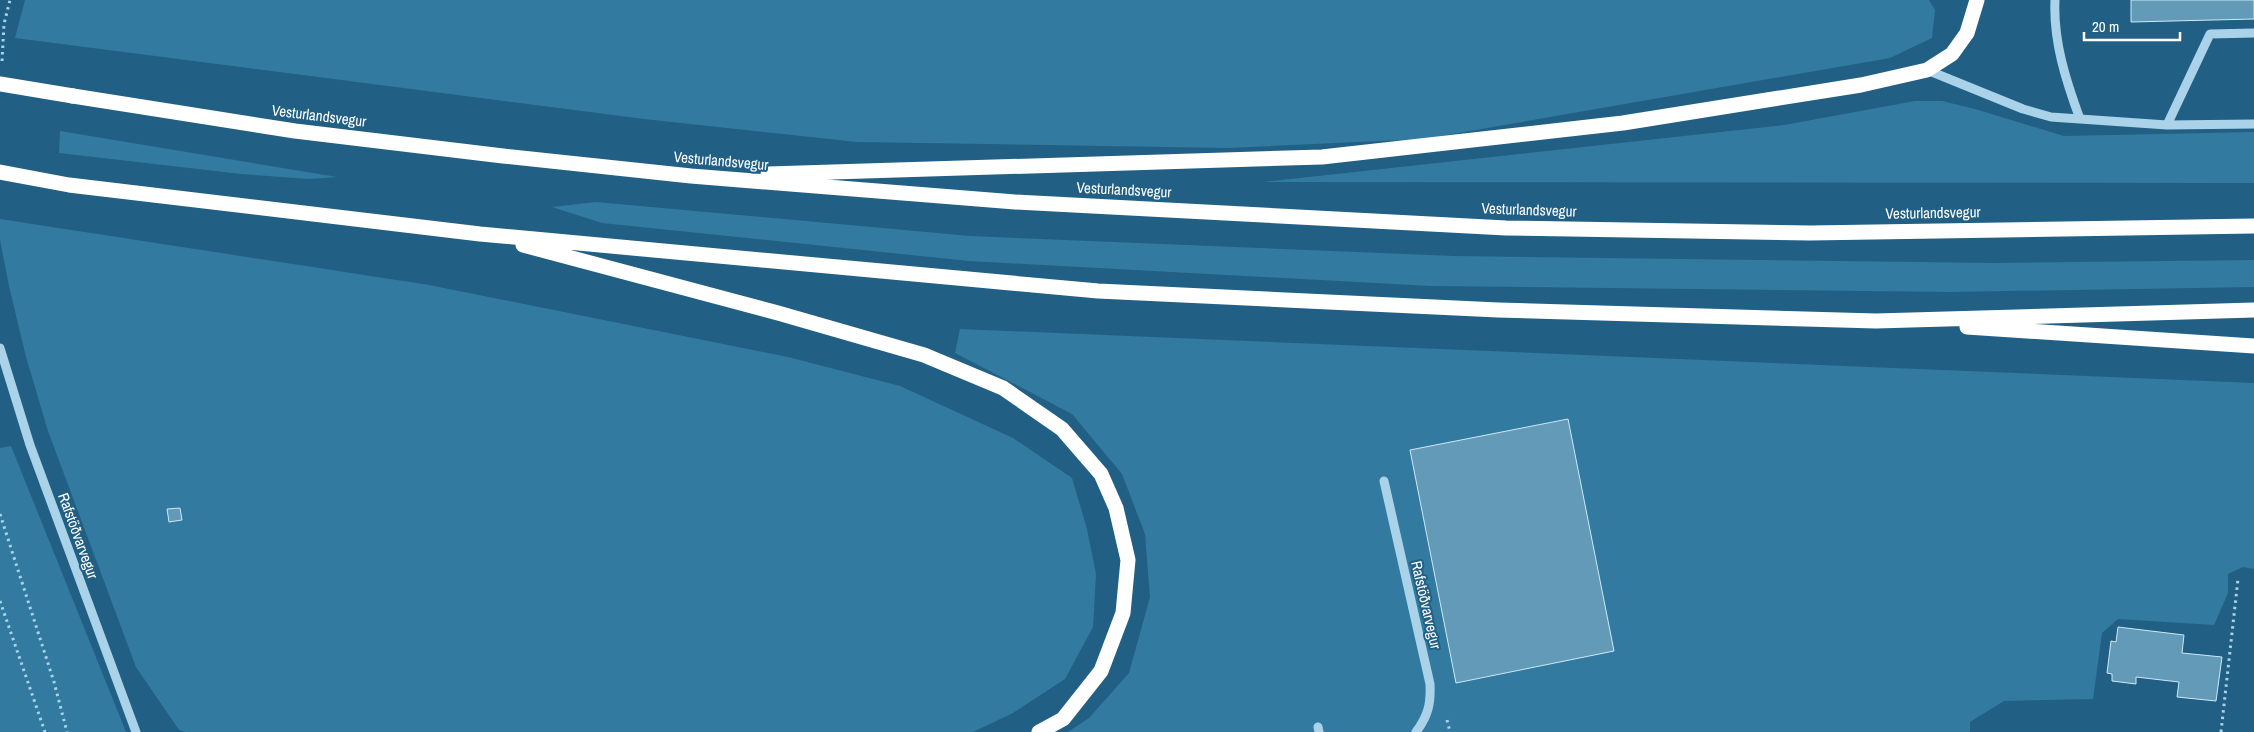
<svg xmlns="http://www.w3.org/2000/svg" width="2254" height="732" font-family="'Archivo Narrow',sans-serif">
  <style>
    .green { fill: #327aa0 }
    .building { fill: #629ab8; stroke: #cee9f7 }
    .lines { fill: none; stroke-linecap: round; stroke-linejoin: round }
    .path { stroke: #aad3e9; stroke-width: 3; stroke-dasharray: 2.5 4; stroke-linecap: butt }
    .minor { stroke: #aad3e9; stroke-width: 9 }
    .highway { stroke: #fff; stroke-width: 15 }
    .highway-bridge { stroke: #fff; stroke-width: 15 }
    .labels { text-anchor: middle; stroke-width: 4; stroke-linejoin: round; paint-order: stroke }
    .street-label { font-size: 15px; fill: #fff; stroke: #216084 }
  </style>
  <rect width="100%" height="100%" fill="#216084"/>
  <!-- green -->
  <path class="green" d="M25,0H1929L1935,10L1932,38L1890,58L1424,139L1227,148L857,142L644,119L15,38Z
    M1915,101H1942L1975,109L2064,136L2254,132V183L1264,182L1784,125Z
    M60,131L337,177L309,179L241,174L59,153Z
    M596,202L970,236L1454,256L1994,263L2254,260V287L1950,292L1430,286L969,261L602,223L552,207Z
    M0,219L429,285L788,357L900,386L1013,438L1072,478L1087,529L1096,574L1093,627L1065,679L1013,713L973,732H185L179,730L136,667L48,431L26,357L9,286L0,240Z
    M960,329L2254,383V569L2243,567L2228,574V593L2214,625L2118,619L2102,633L2093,699L2004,701L1970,722V732H1068L1089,718L1129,673L1150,597L1145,534L1122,474L1072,414L955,353Z
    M11,446L126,732H0V448Z"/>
  <!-- building -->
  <path class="building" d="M2131,0H2254V19L2131,22Z
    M1568,419L1614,651L1456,683L1410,450Z
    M180,508L182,520L169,522L167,509Z
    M2118,627L2184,635L2182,653L2222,657L2216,701L2177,697L2179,682L2136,677V684L2112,681V674L2107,673L2111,641L2116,642Z"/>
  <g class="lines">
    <!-- path -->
    <path class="path" d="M2,61L4,24L10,0
      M0,514L54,682L67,732
      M0,601L45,732
      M1447,720L1450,732
      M2221,732L2238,579"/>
    <!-- minor -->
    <path class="minor" d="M2055,0C2053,41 2066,81 2080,119
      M1927,70L2023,109L2051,117L2167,125L2254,124
      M2167,125L2210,34L2254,33
      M0,348L30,445L136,732
      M1384,481L1430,684C1431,704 1428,716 1416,732
      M1318,727L1319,732"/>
    <!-- highway -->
    <path class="highway" d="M73,96L295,131L503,156L691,176L1015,202L1506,228L1810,233L2254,226
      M0,172L69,185L480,234L1098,291L1498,310L1876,321L2254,310
      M768,174L1322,157L1623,123L1861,85L1927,70L1952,54L1967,33L1977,0
      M523,245L778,313L924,355L1003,388L1062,429L1101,474L1116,508L1128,560L1123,613L1101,671L1063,719L1039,732
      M1967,327L2254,346"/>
    <!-- highway-bridge -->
    <path class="highway-bridge" d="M0,84L73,96"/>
  </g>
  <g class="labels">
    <!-- street labels -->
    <g class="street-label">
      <text transform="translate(319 116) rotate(7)" y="5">Vesturlandsvegur</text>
      <text transform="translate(721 161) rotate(5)" y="5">Vesturlandsvegur</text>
      <text transform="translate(1124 190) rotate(3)" y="5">Vesturlandsvegur</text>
      <text transform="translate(1529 210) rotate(2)" y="5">Vesturlandsvegur</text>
      <text transform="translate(1933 213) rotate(-1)" y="5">Vesturlandsvegur</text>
      <text transform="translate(78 536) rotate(70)" y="5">Rafstöðvarvegur</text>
      <text transform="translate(1426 605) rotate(77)" y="5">Rafstöðvarvegur</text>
    </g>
  </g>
  <!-- scale -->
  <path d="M2084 32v8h96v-8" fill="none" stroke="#ffffff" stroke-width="2.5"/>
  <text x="2092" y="32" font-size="15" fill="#ffffff" stroke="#216084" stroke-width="4" paint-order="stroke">20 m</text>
</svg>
